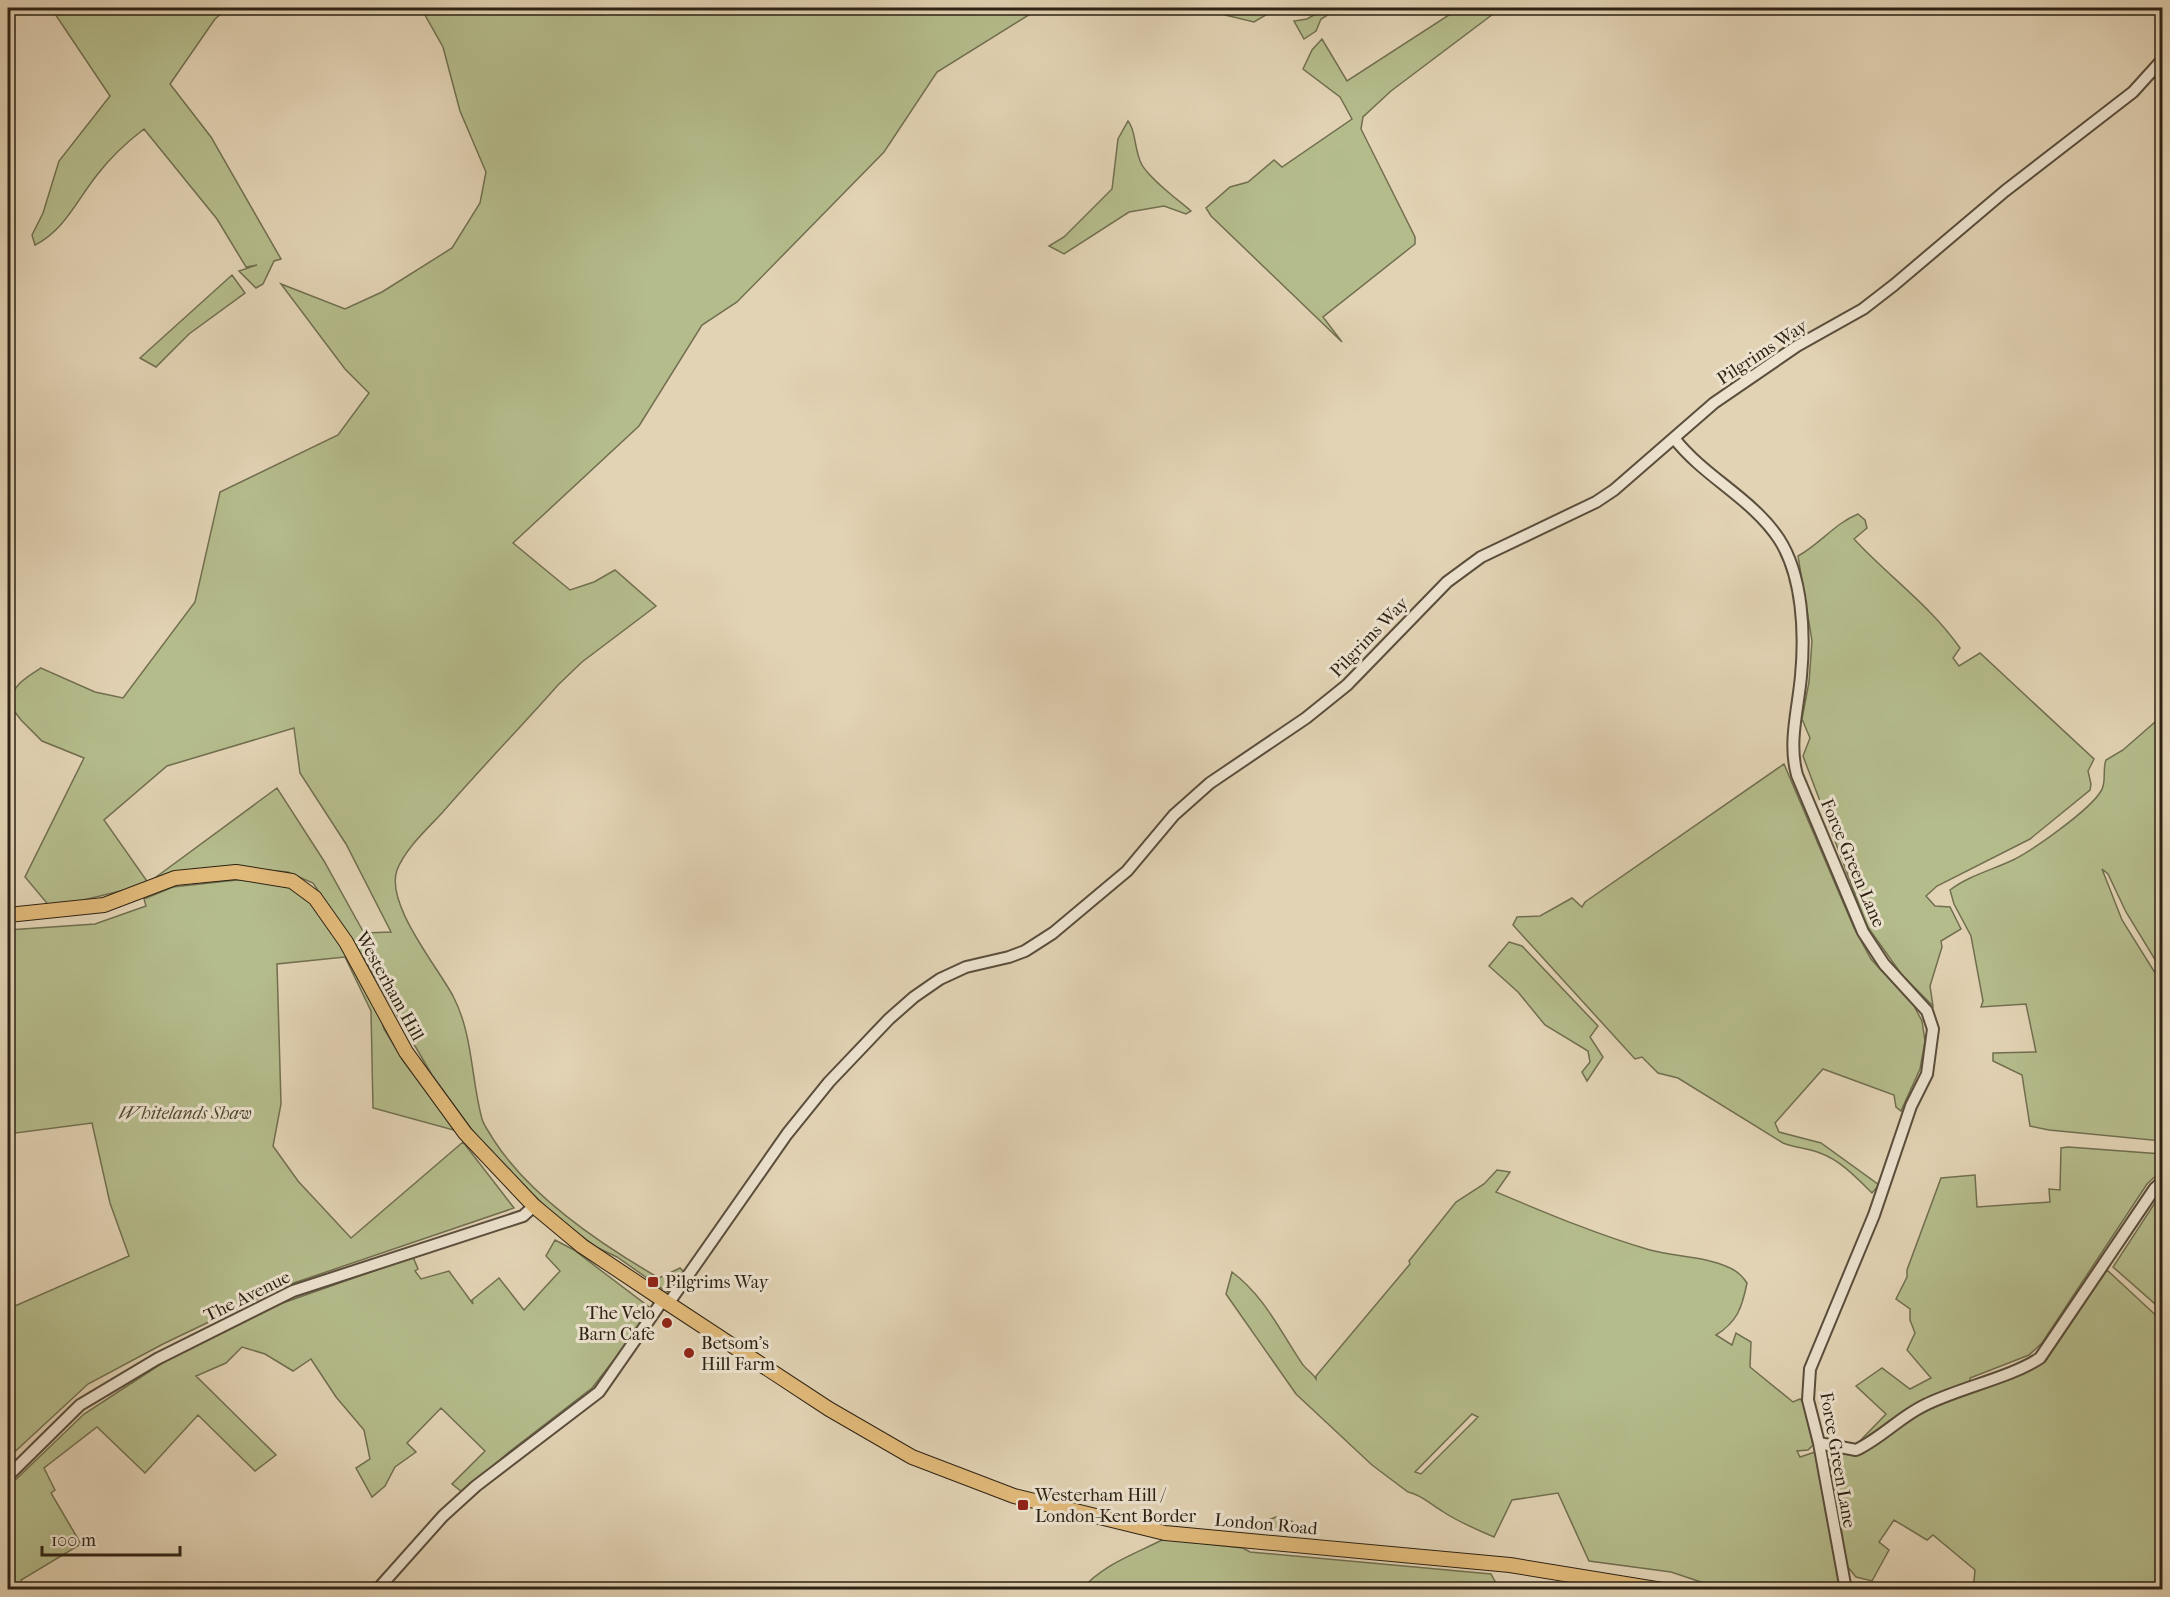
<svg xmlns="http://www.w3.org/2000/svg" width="2170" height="1597" font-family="'IM FELL French Canon',serif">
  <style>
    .green { fill: #b5bc8c; stroke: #716f50; stroke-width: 1.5; fill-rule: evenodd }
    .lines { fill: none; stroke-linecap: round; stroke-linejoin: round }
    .minor-casing { stroke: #5a4e3c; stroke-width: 14 }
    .major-casing { stroke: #2d2214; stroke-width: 16 }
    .minor { stroke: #ece2ce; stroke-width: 10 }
    .major { stroke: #e1ba7a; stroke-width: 14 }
    .poi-dot { fill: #8f2418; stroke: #ece2ce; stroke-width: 2 }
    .labels { text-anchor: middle; stroke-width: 6; stroke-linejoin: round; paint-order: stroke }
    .street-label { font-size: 18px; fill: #2d2214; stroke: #ece2ce }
    .park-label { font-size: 18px; font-style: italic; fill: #4f4832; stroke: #ece2ce }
    .poi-label { font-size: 18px; fill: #2d2214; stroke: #ece2ce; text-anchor: start }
  </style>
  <rect width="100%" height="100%" fill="#e2d3b4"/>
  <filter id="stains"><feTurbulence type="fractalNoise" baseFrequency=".00333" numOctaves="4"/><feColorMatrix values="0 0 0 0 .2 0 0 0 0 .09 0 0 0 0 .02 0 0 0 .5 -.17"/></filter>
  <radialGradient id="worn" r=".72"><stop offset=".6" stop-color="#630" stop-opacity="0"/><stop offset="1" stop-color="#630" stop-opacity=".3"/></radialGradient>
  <!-- green -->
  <path class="green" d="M51,8H228L215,19L170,84L211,137L281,259L274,261L263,284L256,288L239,271L257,265L246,267L217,219L144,129C127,142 110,158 97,175C77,200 64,231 35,245L32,235L43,213L59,161L110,96Z
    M421,8H583L601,15L609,8H1040L937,72L884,152L737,302L702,325L639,426L513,543L570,590L594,582L615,570L656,606L582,662L558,685C520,728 480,769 442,813C427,829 405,849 397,870C385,904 437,966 453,996C473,1034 471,1079 482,1119C484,1126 490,1133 493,1139C530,1197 600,1244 659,1278L680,1268L684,1272L667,1292L617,1257L596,1247L553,1214L483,1145L432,1075L360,952L313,883L288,872L232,867L152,880L277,788L324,861L364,933L391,932L346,844L300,773L294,728L167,766L104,820L149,884L51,908L25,877L84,758L42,741L21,720L9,704C13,685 25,678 41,668L95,692L123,698L195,602L220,492L338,435L369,393L345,369L281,284L345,309L382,292L452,248L480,203L486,172L460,111L443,47Z
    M1196,8H1268L1271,12L1254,22Z
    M1326,8H1339L1321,19L1316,31L1304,39L1294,21L1307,19Z
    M1446,8H1501L1391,91L1363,117L1361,129L1415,237V244L1323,317L1342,342L1211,216L1206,208L1230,187L1248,182L1274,160L1282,167L1352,119L1340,97L1303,69L1312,50L1322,39L1347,81L1449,15Z
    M1128,121C1136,129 1134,151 1142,165C1151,180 1177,199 1191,211L1186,214L1164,206L1129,212L1064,254L1049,246L1064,237L1112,189L1118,139Z
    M232,275L245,293L189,334L156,367L140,358Z
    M1858,514L1865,520L1867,528L1854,539C1889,577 1931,606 1960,648L1953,658L1959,666L1980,653L2094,759L2088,771L2091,784L2090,790L2030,839L1937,886L1926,896L1935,906L1950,907L1961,929L1941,941L1942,947L1930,986L1933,1006L1902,975L1867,926L1803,756L1810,738L1802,719L1809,682L1812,641L1798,556C1820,544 1834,524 1858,514Z
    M2162,716V971L2126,912L2108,874L2102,869L2122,920L2162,984V1141L2049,1130L2030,1126L2022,1075L1993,1061V1053L2036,1052L2026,1004L1981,1007L1983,1001L1971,936L1954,904L1950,890C1968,876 1992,870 2013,860C2033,850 2090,810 2101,791C2107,782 2102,770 2106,760L2123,750Z
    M1784,764L1854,928L1871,959L1914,1006L1922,1021L1925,1041L1920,1069L1901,1111L1896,1107L1894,1095L1823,1069L1775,1123L1779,1132L1821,1143L1879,1185L1872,1193C1857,1178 1840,1160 1820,1153C1808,1148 1795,1148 1783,1143L1678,1078L1658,1073L1642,1057L1635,1059L1513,925L1517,917L1540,916L1572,898L1582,907L1585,902Z
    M246,879L291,887L314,903L342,944L378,1010L384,1029L404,1062L457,1131L373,1108L371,1011L345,957L277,964L281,1104L273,1146L298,1181L351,1238L463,1142L514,1208L282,1287L163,1344L88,1384L8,1458V1309L129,1256L110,1203L92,1123L8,1134V930L95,924L146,906L144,899L173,887Z
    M1509,942L1522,946L1598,1026L1590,1037L1603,1057L1587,1081L1582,1072L1590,1062L1588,1051L1545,1025L1518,992L1489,966Z
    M2068,1147L2162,1154V1170L2147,1184L2042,1343L2029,1355L1970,1378V1381L1905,1410L1856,1445L1886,1414L1856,1386L1882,1368L1910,1389L1931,1378L1907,1350L1915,1333L1910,1320V1309L1896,1299L1907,1277V1270L1941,1178L1975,1175L1977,1207L2050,1202L2049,1189L2060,1190L2061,1148Z
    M1497,1170L1510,1172L1496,1192C1546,1213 1598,1235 1650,1250C1676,1257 1705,1256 1730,1268C1737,1271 1743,1277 1747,1283C1742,1308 1737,1322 1716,1335L1732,1345L1736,1333L1751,1342L1750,1367L1793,1402L1800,1399L1803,1402L1813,1445L1808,1450L1797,1451L1800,1457L1815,1452L1818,1462L1839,1582L1829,1589H1722L1671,1572L1589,1561L1558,1493L1512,1500L1494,1537C1476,1529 1458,1522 1442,1511C1430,1504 1422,1495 1408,1492L1372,1465L1296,1394L1226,1294L1232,1272C1264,1296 1279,1329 1301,1362C1305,1369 1312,1372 1316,1379V1376L1410,1264L1409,1261L1456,1202L1484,1184ZM1472,1414L1478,1417L1421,1474L1415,1472Z
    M2162,1192V1310L2113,1267Z
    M555,1240L574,1250L653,1310L592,1388L509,1452L462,1492L452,1484L485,1451L441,1408L407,1443L416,1452L395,1467L385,1486L372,1497L356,1468L370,1459L364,1430L336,1397L311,1359L293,1371L265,1354L242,1347L226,1363L196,1376L276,1455L255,1471L198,1415L145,1473L97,1427L44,1468L55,1490L51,1493L81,1544L21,1580L24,1589H8V1487L84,1414L167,1360L280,1304L413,1257L418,1269L415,1271L421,1279L449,1271L473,1304L472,1300L499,1278L524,1310L560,1271L546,1256Z
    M2107,1270L2162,1321V1585L2159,1589H1967L1974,1581L1975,1570L1933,1535L1927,1540L1894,1520L1879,1542L1889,1550L1872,1581L1856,1577L1847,1566L1824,1460L1828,1450L1832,1447L1854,1456L1862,1454L1913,1418L1959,1394L2031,1370L2045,1362Z
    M1276,1517L1294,1522L1305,1532L1262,1530L1265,1521Z
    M1164,1539L1243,1548L1250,1552L1491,1574L1497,1585L1495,1590H1081C1103,1564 1135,1554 1164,1539Z"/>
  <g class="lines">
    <defs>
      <path id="minor" d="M1674,438C1704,477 1752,498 1779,539C1803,576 1805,634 1801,676C1798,710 1788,742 1797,775L1863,932L1884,964L1927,1011L1933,1029L1927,1074L1911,1106L1874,1215L1810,1369L1808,1400L1819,1443L1846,1590
        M668,1304L787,1134L829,1082L889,1019L914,997L940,979L966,967L1009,957L1025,951L1053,933L1127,871L1174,815L1210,783L1306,718L1347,685L1447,582L1481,557L1596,502L1614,490L1714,403L1797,346L1863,309L1894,285L2005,191L2133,92L2162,60
        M1819,1443L1856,1450C1880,1439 1899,1418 1923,1406C1958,1388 2010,1378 2040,1358L2155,1188L2162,1182
        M8,1476L80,1405L157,1359L293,1291L523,1216L534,1206
        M377,1590L443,1516L476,1486L599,1392L663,1300"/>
      <path id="major" d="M8,915L104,905L175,878L236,872L292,881L315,898L346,942L406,1052L465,1133L534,1206L582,1246L663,1300L829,1409L912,1457L1014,1496L1165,1533L1510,1565L1662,1590"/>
    </defs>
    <!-- minor casing -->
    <use href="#minor" class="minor-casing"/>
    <!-- major casing -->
    <use href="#major" class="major-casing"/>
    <!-- minor -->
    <use href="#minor" class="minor"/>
    <!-- major -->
    <use href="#major" class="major"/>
  </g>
  <!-- markers -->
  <g class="poi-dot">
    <rect x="647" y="1276" width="12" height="12" rx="3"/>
    <circle cx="667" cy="1323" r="6"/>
    <circle cx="689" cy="1353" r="6"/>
    <rect x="1017" y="1499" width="12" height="12" rx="3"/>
  </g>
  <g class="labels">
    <!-- street labels -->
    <g class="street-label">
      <text transform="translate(1762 352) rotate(-33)" y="6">Pilgrims Way</text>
      <text transform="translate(1369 637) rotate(-46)" y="6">Pilgrims Way</text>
      <text transform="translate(1853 863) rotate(67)" y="6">Force Green Lane</text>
      <text transform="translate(390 986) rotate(61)" y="6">Westerham Hill</text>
      <text transform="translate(247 1296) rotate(-26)" y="6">The Avenue</text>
      <text transform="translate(1838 1460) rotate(80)" y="6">Force Green Lane</text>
      <text transform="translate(1266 1524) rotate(5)" y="6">London Road</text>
    </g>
    <!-- park labels -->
    <g class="park-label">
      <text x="185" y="1119">Whitelands Shaw</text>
    </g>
    <!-- poi labels -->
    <g class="poi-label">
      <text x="665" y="1288">Pilgrims Way</text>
      <text x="655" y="1319" text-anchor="end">The Velo<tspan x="655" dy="21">Barn Cafe</tspan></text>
      <text x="701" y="1349">Betsom's<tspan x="701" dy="21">Hill Farm</tspan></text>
      <text x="1035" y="1501">Westerham Hill /<tspan x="1035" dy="21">London-Kent Border</tspan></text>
    </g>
  </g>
  <!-- margin -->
  <rect width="2170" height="1597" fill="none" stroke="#e2d3b4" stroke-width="30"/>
  <rect x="9" y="9" width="2152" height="1579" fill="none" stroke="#2d2214" stroke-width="3"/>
  <rect x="15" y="15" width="2140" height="1567" fill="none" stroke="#2d2214" stroke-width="1.5"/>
  <!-- scale -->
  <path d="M42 1546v9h138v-9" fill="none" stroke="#2d2214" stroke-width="3"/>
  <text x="51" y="1546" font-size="18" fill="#2d2214" stroke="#ece2ce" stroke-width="4.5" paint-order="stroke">100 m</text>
  <rect width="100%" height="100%" filter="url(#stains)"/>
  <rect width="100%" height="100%" fill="url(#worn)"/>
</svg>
